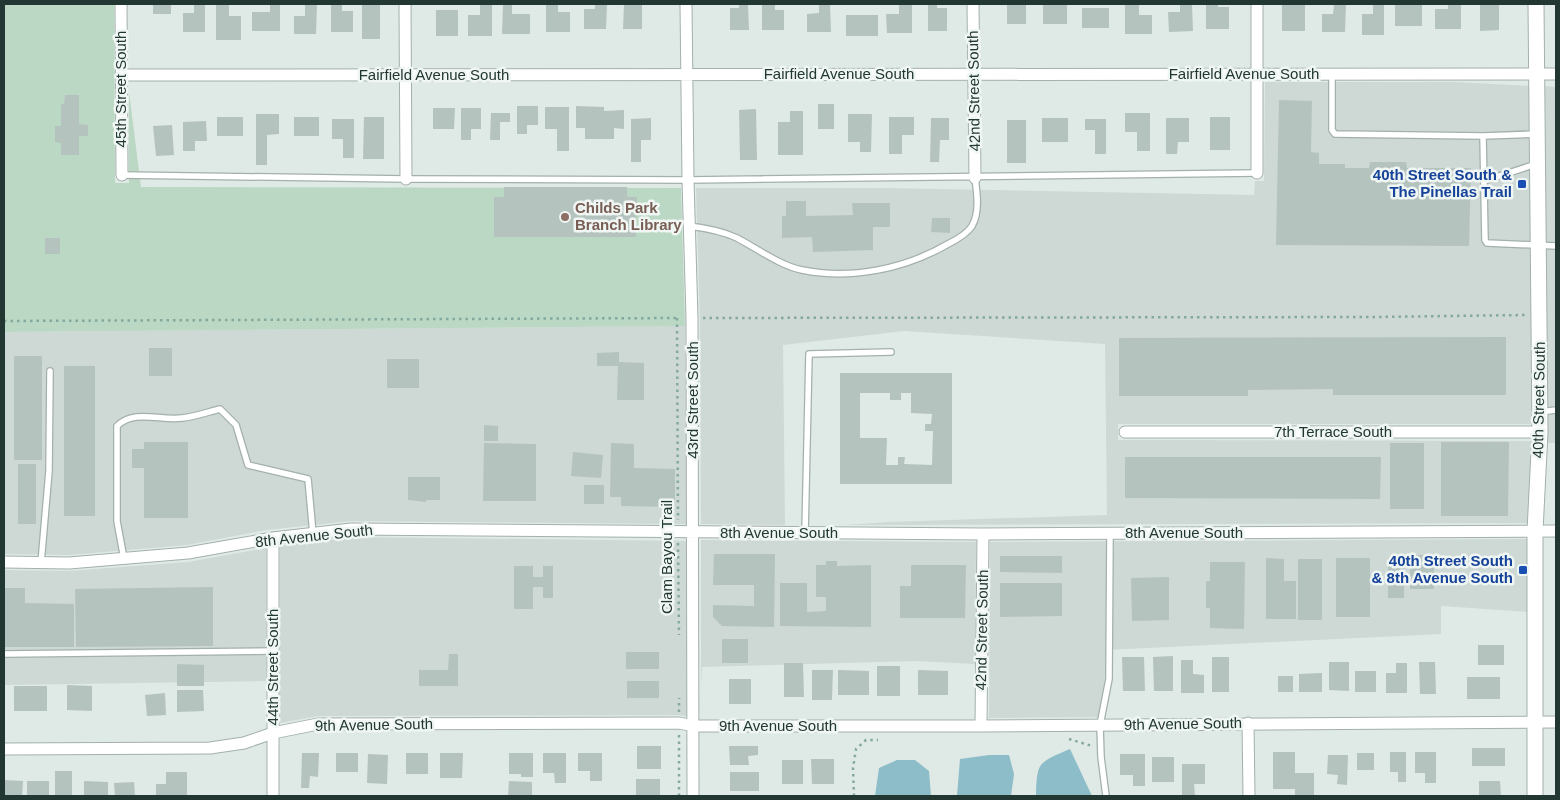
<svg xmlns="http://www.w3.org/2000/svg" width="1560" height="800" font-family="Helvetica,sans-serif">
  <style>
    .built { fill: #ced8d4 }
    .green { fill: #bad8c3 }
    .water { fill: #8cbdc9 }
    .building { fill: #b5c3be; fill-rule: evenodd }
    .lines { fill: none; stroke-linecap: round; stroke-linejoin: round }
    .service-casing { stroke: #a3b0ac; stroke-width: 8 }
    .minor-casing { stroke: #a3b0ac; stroke-width: 13 }
    .tertiary-casing { stroke: #a3b0ac; stroke-width: 17 }
    .path { stroke: #83a99f; stroke-width: 2.5; stroke-dasharray: 2.5 4; stroke-linecap: butt }
    .service { stroke: #fff; stroke-width: 5.5 }
    .minor { stroke: #fff; stroke-width: 11 }
    .tertiary { stroke: #fff; stroke-width: 15 }
    .transit-dot { fill: #1a4fb4; stroke: #eff6f3; stroke-width: 2 }
    .education-dot { fill: #8d6e63; stroke: #eff6f3; stroke-width: 2 }
    .labels { text-anchor: middle; stroke-width: 5; stroke-linejoin: round; paint-order: stroke }
    .street-label { font-size: 15px; fill: #223732; stroke: #eff6f3 }
    .transit-label { font-size: 15px; font-weight: bold; fill: #164399; stroke: #eff6f3; text-anchor: end }
    .education-label { font-size: 15px; font-weight: bold; fill: #785e54; stroke: #eff6f3; text-anchor: start }
  </style>
  <rect width="100%" height="100%" fill="#dfe9e5"/>
  <!-- built -->
  <path class="built" d="M1265,82H1454L1531,86L1533,424H1118V440L1533,441L1529,523L846,525L890,522L1107,515L1105,344L904,331L783,345L785,525L701,524L700,318L696,188H885L1254,195L1255,181H1264Z
    M1545,86L1556,87V443H1547Z
    M685,326L687,524L351,521L266,530L187,545L69,555L4,554V332Z
    M351,537L687,541V716L678,715L318,716L280,723V546Z
    M1528,539V612L1441,606V634L1106,650L1103,717L989,718L990,542Z
    M701,540L976,542L975,664L917,661L702,667L701,688Z
    M266,548V681L4,685V570L69,571L188,562Z"/>
  <!-- green -->
  <path class="green" d="M4,4H114L115,183H129V92L141,187L681,188L685,326L4,332Z"/>
  <!-- water -->
  <path class="water" d="M1070,749L1092,796H1036C1037,761 1038,763 1070,749Z
    M989,755H1009L1014,774L1011,796H957L960,759Z
    M897,760H915L929,771L931,796H875L879,768Z"/>
  <!-- building -->
  <path class="building" d="M153,4H171V14H153Z
    M194,4H205V32H183V13H194Z
    M270,4H280V31H252V12H270Z
    M305,4H317L316,34H294V16H305Z
    M331,4H342V11H353V32H331Z
    M362,4H380V39H362Z
    M503,4H512V14H530V34H502Z
    M546,4H558V12H570V32H546Z
    M595,4H607L606,29H584V9H595Z
    M624,4H642V29H623Z
    M739,4H748L749,30H730V8H739Z
    M762,4H775V10H784V30H762Z
    M819,4H830L831,32H807V14L819,13Z
    M899,4H912V33H887L886,14H899Z
    M928,4H937V8H947V31H928Z
    M1007,4H1026V24H1007Z
    M1043,4L1067,5V24H1043Z
    M1125,4H1139V15H1152V34H1125Z
    M1180,4H1192L1193,31L1169,32L1168,12H1180Z
    M1206,4H1218V7H1229V29H1206Z
    M1282,4H1305V31H1282Z
    M1334,4H1346L1345,32H1322V14H1333Z
    M1373,4H1384V35H1362V14H1373Z
    M1395,4H1422V26H1395Z
    M1448,4H1461V29H1435V9H1448Z
    M1480,4H1499V30L1480,31Z
    M216,5H229V16H241V40H216Z
    M480,5H492V36H468V15H480Z
    M1082,8H1109V28H1082Z
    M436,10H458V36H436Z
    M846,15H878V36H846Z
    M65,95H79V124L88,125V136H79V155H61V143L55,142V126H61V104H64Z
    M1279,100L1312,101L1311,152L1319,153V164H1345V168H1369L1370,162H1406L1407,168H1471L1469,246L1276,245Z
    M818,104H834V129H818Z
    M517,106H538V125H527V134H517Z
    M576,106L604,107V111L624,110V129L614,128V139H585V128H576Z
    M545,107H569V151H557V129H545Z
    M433,108H455L454,129H433Z
    M461,108H481V129H471V140H461Z
    M756,109L757,160H740L739,110Z
    M790,111H803V155H778V122H790Z
    M491,113H510V122H500V140H490Z
    M1125,113H1150V151H1137V132H1125Z
    M256,114H279V134L267,135V165H256Z
    M848,114H872L871,152H860V142H848Z
    M217,117H243V136H217Z
    M294,117H319V136H294Z
    M364,117H384V159H363Z
    M889,117H914V135H902V154H889Z
    M1210,117H1230V150H1210Z
    M651,118V140H641V162H631V119Z
    M931,118H949V140H940L939,162H930Z
    M1042,118H1068V142H1042Z
    M1166,118H1189V142H1178L1177,154H1166Z
    M332,119H354V158H343V139H332Z
    M1085,119H1106V154H1095V130H1085Z
    M1007,120H1026V163H1007Z
    M206,121L207,141H195V151H183V122Z
    M172,125L174,155L156,156L153,126Z
    M504,187H627V197H637L636,237H494V197H504Z
    M786,201H806V216L853,215L852,203H890V227H873V250L813,252L812,237L782,238V216H786Z
    M932,218H950V233L931,232Z
    M45,238H60V254H45Z
    M1506,337V395H1333V389L1248,390V396H1119V338Z
    M149,348H172V376H149Z
    M619,352V362L644,363V400H617L618,366H597V353Z
    M14,356H42V460H14Z
    M387,359H419V388H387Z
    M64,366H95V516H64Z
    M840,373H952V484H840ZM860,393H890V400H901V393H911V413L932,414L931,424H925V431H933L932,465L904,464L905,457H898V465H886L887,438H860Z
    M484,425L498,426V441H484Z
    M144,442H188V518H144V468H132V449H144Z
    M1441,442H1509L1508,516H1441Z
    M484,443L536,444V501H483Z
    M611,443L634,444V468L675,469V507L621,506V497H610Z
    M1390,443H1424V509H1390Z
    M573,452L603,455L601,478L571,476Z
    M1125,457H1381L1380,499L1125,498Z
    M18,464H36V524H18Z
    M408,477H440V500H426V502L408,500Z
    M584,485H604V504H584Z
    M714,554H775L774,627L722,626L713,617V605L754,606V585H713Z
    M1410,555H1434V589H1410Z
    M1000,556H1062V573L1000,572Z
    M1266,558L1284,559V581H1296V619H1266Z
    M1336,558H1370V617H1336Z
    M1388,558H1404V598H1388Z
    M1298,559H1322V620H1298Z
    M826,561H837V566L871,565V627L780,626V583H807V612L826,611V597H816V565H826Z
    M1210,562H1245L1244,629L1210,628V608H1206V581H1210Z
    M911,565H966L965,618H900V586H911Z
    M514,566H533V577H543V566H553V598H543V587H533V609H514Z
    M1169,577V620L1132,621L1131,578Z
    M1000,583H1062V616L1000,617Z
    M213,587V646L76,647L75,589Z
    M4,588H25V603L74,604V647H4Z
    M722,639H748V663H722Z
    M1478,645H1504V665H1478Z
    M626,652H659V669H626Z
    M449,654H458V686H419V670H448Z
    M1173,656V691H1154L1153,657Z
    M1122,657H1144L1145,691H1123Z
    M1212,657H1229V692H1212Z
    M1181,660H1193V674L1204,675V693H1181Z
    M1329,662H1349V691L1329,690Z
    M1419,662H1435L1436,694H1420Z
    M784,663H803L804,697H784Z
    M1396,663H1407V693H1386V673H1396Z
    M177,664L204,665V686H177Z
    M877,666H900V696H877Z
    M812,670H833L832,700H812Z
    M838,670L869,671V695H838Z
    M918,670L948,671V695H918Z
    M1355,671H1376V692H1355Z
    M1322,673V692H1299V674Z
    M1278,676H1293V692H1278Z
    M1467,677H1500V699H1467Z
    M729,679H751V704H729Z
    M627,681H659V698H627Z
    M67,685L92,686V711L67,710Z
    M14,686H47V711H14Z
    M177,690H203L204,711L177,712Z
    M165,693L166,715L147,716L145,695Z
    M637,746H661V769H637Z
    M729,746H758V755L748,756L749,765H730Z
    M1472,748H1505V766H1472Z
    M1273,752H1295V773H1314V796H1295V789H1273Z
    M1390,752H1406V782H1398V772H1390Z
    M1415,752H1436V783H1425V773H1415Z
    M302,753H319L318,777L310,776L309,788H301Z
    M336,753H358V772H336Z
    M406,753H428V774H406Z
    M440,753H463L462,778H440Z
    M509,753H533V777H521V774H509Z
    M543,753H566V783H555L554,773H543Z
    M578,753H602V781H590V771H578Z
    M1357,753H1374V770H1357Z
    M368,754L388,755L387,784L367,783Z
    M1120,754H1145V786H1133V775H1120Z
    M1328,755H1348L1347,785L1337,784L1338,775L1327,774Z
    M1152,757H1174V782H1152Z
    M811,759H834V784H812Z
    M782,760H803V784H782Z
    M1182,764H1205V784H1194L1195,796H1182Z
    M55,771H72V796H55Z
    M166,772H187V796H156V784H166Z
    M730,772H759V791H730Z
    M636,779H660V796H636Z
    M4,780L23,781L22,796H4Z
    M27,781H49V796H27Z
    M84,781L108,782V796H84Z
    M509,781L532,782V796H508Z
    M1479,781H1500L1501,796H1479Z
    M134,782L135,796H115L114,783Z"/>
  <g class="lines">
    <defs>
      <path id="service" d="M1332,74V130L1335,134L1483,136
        M1536,134L1483,136L1485,240L1487,243L1556,246
        M122,175L406,179L688,180L1257,173
        M1484,181L1536,164
        M689,226C706,228 722,231 737,238C756,248 781,266 802,270C851,280 905,269 948,244C956,240 967,234 972,226C980,212 977,193 975,178
        M1540,412L1556,410
        M805,533L809,354L891,352
        M124,559L117,521V426C134,409 160,421 182,418C194,417 208,412 220,409L236,425L248,465L308,479L313,534
        M41,563L49,471L50,371
        M4,654L273,651
        M1106,796L1101,757L1100,725L1109,679L1110,533"/>
      <path id="minor" d="M121,4L122,175
        M405,4L406,179
        M686,4L688,180L692,318L693,796
        M973,4L975,178
        M1257,4V173
        M121,75L1556,74
        M1125,432H1540
        M4,562L69,563L188,553L273,538L351,529L983,534L1556,531
        M1248,723L1249,796
        M981,726L983,534
        M4,749L210,748L244,743L273,733L318,724L679,723L694,726H981L1556,722
        M273,796V538"/>
      <path id="tertiary" d="M1535,796V531L1540,432L1536,4"/>
    </defs>
    <!-- service casing -->
    <use href="#service" class="service-casing"/>
    <!-- minor casing -->
    <use href="#minor" class="minor-casing"/>
    <!-- tertiary casing -->
    <use href="#tertiary" class="tertiary-casing"/>
    <!-- path -->
    <path class="path" d="M677,318L678,520
      M703,318L1373,317L1525,315
      M4,321L680,318
      M678,543L679,635
      M679,712V698
      M679,735V796
      M1069,739L1092,746
      M854,796L853,768L856,749L866,740H878"/>
    <!-- service -->
    <use href="#service" class="service"/>
    <!-- minor -->
    <use href="#minor" class="minor"/>
    <!-- tertiary -->
    <use href="#tertiary" class="tertiary"/>
  </g>
  <!-- markers -->
  <g class="transit-dot">
    <rect x="1517" y="179" width="10" height="10" rx="2.5"/>
    <rect x="1518" y="565" width="10" height="10" rx="2.5"/>
  </g>
  <circle class="education-dot" cx="565" cy="217" r="5"/>
  <g class="labels">
    <!-- street labels -->
    <g class="street-label">
      <text x="839" y="79">Fairfield Avenue South</text>
      <text x="1244" y="79">Fairfield Avenue South</text>
      <text x="434" y="80">Fairfield Avenue South</text>
      <text transform="translate(121 89) rotate(-90)" y="5">45th Street South</text>
      <text transform="translate(974 91) rotate(-91)" y="5">42nd Street South</text>
      <text transform="translate(693 400) rotate(-90)" y="5">43rd Street South</text>
      <text transform="translate(1539 400) rotate(-89)" y="5">40th Street South</text>
      <text x="1333" y="437">7th Terrace South</text>
      <text x="779" y="538">8th Avenue South</text>
      <text x="1184" y="538">8th Avenue South</text>
      <text transform="translate(314 536) rotate(-6)" y="5">8th Avenue South</text>
      <text transform="translate(667 557) rotate(-90)" y="5">Clam Bayou Trail</text>
      <text transform="translate(982 630) rotate(-89)" y="5">42nd Street South</text>
      <text transform="translate(273 667) rotate(-90)" y="5">44th Street South</text>
      <text transform="translate(1183 724) rotate(-1)" y="5">9th Avenue South</text>
      <text transform="translate(374 725) rotate(-1)" y="5">9th Avenue South</text>
      <text x="778" y="731">9th Avenue South</text>
    </g>
    <!-- transit labels -->
    <g class="transit-label">
      <text x="1512" y="180">40th Street South &amp;<tspan x="1512" dy="17">The Pinellas Trail</tspan></text>
      <text x="1513" y="566">40th Street South<tspan x="1513" dy="17">&amp; 8th Avenue South</tspan></text>
    </g>
    <!-- education labels -->
    <g class="education-label">
      <text x="575" y="213">Childs Park<tspan x="575" dy="17">Branch Library</tspan></text>
    </g>
  </g>
  <!-- border -->
  <rect width="1560" height="800" fill="none" stroke="#223732" stroke-width="10"/>
</svg>
